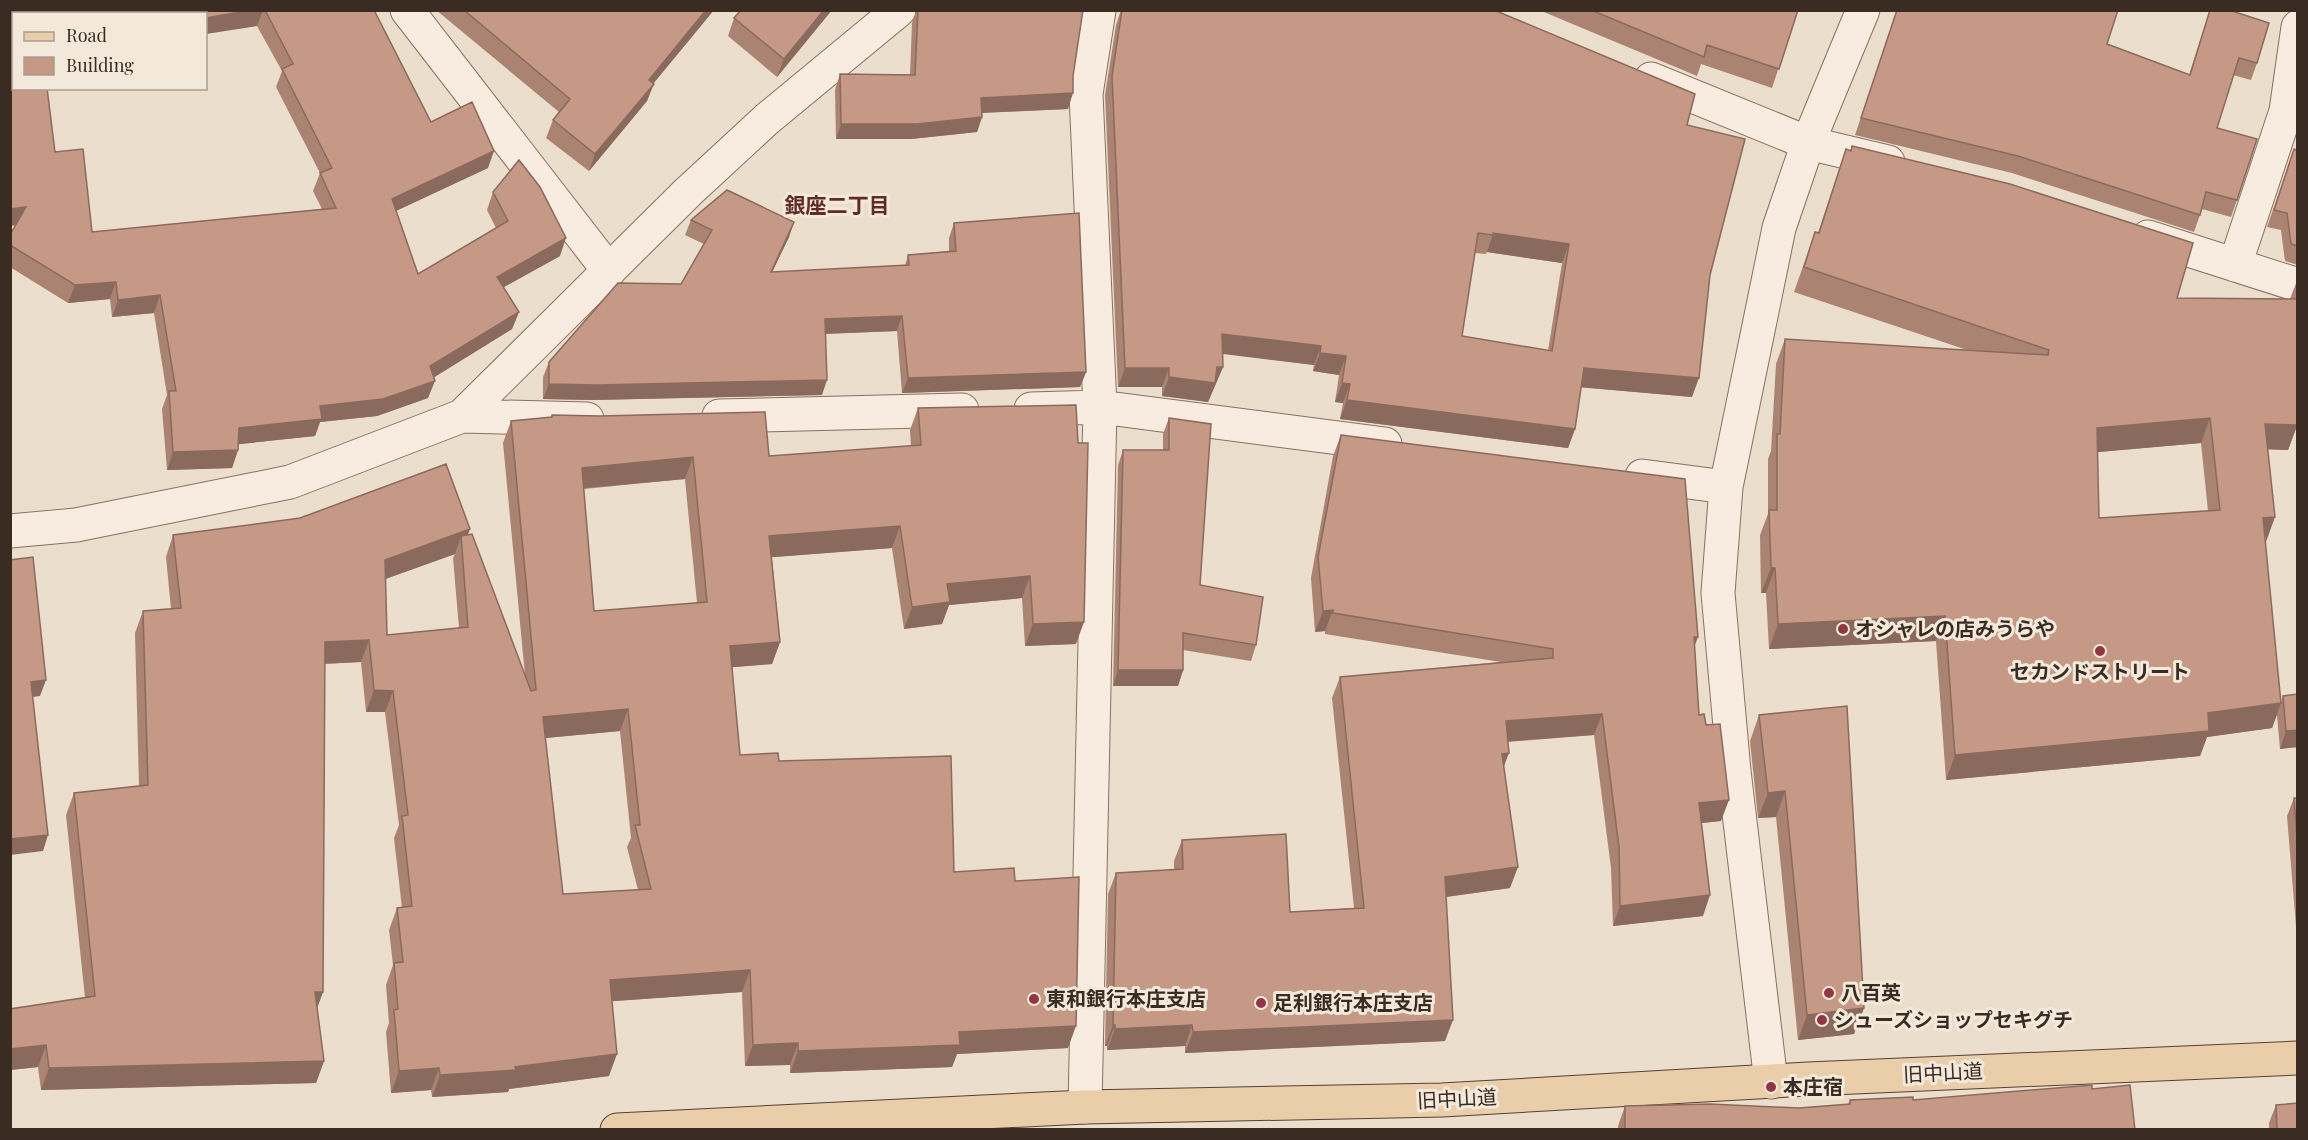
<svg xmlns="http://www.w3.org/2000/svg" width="2308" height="1140" font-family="'Playfair Display','Noto Sans JP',serif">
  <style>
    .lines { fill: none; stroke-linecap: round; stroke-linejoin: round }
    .minor-casing { stroke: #877161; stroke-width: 35 }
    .major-casing { stroke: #564035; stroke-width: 35 }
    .minor { stroke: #f7ecdf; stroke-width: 33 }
    .major { stroke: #eacda9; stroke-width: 33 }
    .wall { fill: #aa8373; fill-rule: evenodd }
    .shaded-wall { fill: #8b6a5e }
    .building { fill: #c69886; stroke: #8b6a5e; stroke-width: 1.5; fill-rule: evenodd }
    .poi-dot { fill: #913744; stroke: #f3e9db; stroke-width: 2 }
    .labels { text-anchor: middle; stroke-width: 6; stroke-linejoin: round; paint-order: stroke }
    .poi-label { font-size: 20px; font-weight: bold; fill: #3a2b23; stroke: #f3e9db; text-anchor: start }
    .street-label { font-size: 20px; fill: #3a2b23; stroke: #f3e9db }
    .neighbourhood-label { font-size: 21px; font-weight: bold; fill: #622b27; stroke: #f3e9db }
  </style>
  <rect width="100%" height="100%" fill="#ebdecc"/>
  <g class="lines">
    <defs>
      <path id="minor" d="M407,10L609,271
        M1651,79L1808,143L1888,162
        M2148,237L2298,285
        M2235,265L2286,111L2298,27
        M1031,409L1100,407L1385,444
        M462,416L587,419
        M719,416L962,410
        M1642,476L1726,487
        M10,531L76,525L290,482L462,416L688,192L767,119L899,10
        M1771,1082L1734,771L1718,593L1726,487L1779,228L1808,143L1863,10
        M1085,1107L1100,407L1086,94L1099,10"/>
      <path id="major" d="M617,1130L1085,1107L1442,1100L1808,1079L2298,1058"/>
    </defs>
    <!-- minor casing -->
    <use href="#minor" class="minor-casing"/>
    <!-- major casing -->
    <use href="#major" class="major-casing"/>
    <!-- minor -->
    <use href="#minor" class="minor"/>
    <!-- major -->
    <use href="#major" class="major"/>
  </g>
  <!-- wall -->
  <path class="wall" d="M10,10H374L431,122L488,168L396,211L418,274L496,228L487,210L493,192L560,256L503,287L519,312L512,329L433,378L428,398L377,416L320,422L315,436L238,444V450L232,468L167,470L162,409L167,395L154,313L112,317L110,299L68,303L10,267V235L55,152L92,232L322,209L313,191L320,173L276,87L282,71L257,26L206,14H14V20L10,14Z
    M436,10H714L653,84L647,101L589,171L546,138L553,120L559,112Z
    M741,10H832L777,77L728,36L734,18Z
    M917,10H1083L1068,109L982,113V117L977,132L911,139H836L835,90L840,74L910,75L912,23Z
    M1121,10H1494L1687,125L1710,275L1692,397L1581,387L1575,429L1568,448L1340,419L1343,403L1335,402L1339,375L1313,371L1314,365L1222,353L1223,367L1208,402L1162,396V387H1118L1105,95L1116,25ZM1487,252L1562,263L1548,351L1462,336L1475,253L1486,254Z
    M1539,10H1798L1772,88L1701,64L1697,76Z
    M1897,10L2107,44L2189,75L2210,10L2257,63L2251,80L2233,75L2217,128L2237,200L2231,217L2202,209L2194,232L2012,173L1855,135Z
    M1846,149L2177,298L2290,299L2298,278V424L2288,450L2268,449L2265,542L2281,702L2283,696L2298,694V747L2280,749L2277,715L2272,728L2207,737L2200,756L1946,780L1936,641L1769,649L1766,593H1761L1760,535L1768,514V459L1771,451L1776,364L1785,339L1967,350L1794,292L1815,232L1818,233ZM2201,443L2208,511L2099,518L2097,452Z
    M2294,149L2298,151V265L2285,261L2281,230L2267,227Z
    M691,220L789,237L772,272L905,266L908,255L949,251V238L954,223L1086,372L1080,387L902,393L897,331L825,334L822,395L592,400L543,399V377L549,362L681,284L704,244L685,235Z
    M918,408L1076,644L1025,646L1022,598L949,605L942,624L904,629L892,548L772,557L780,642L772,664L732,667L740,755L779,761L954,872L1015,881L1068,1048L957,1054L952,1067L790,1073V1065L745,1066L742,992L612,1001L609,1076L509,1089L508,1092L432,1097L431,1090L391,1093L386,1032L389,1023L386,985L393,965L389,930L397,908H402L394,838L399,825L385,712H366L361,662L324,664L323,992L317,1007L324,1061L316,1083L41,1090L38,1067L10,1070L85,998L66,815L74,793L139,786L135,633L143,611L171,609L166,557L173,535H468L525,675L503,443L511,421L551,417L552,415L769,456L911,446L910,430ZM685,479L697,603L594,611L584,489ZM455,554L453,558L459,628L387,635L385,579ZM620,731L631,838L627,847L638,890L563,894L545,738Z
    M1169,418L1200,585L1256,645L1251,661L1183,650V670L1178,686H1113L1118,465L1123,450H1163V434Z
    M1341,435L1694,646L1699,715L1706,725L1721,821L1702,823L1703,916L1613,926L1611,868L1594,735L1508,742L1504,767L1510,888L1446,897L1445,1041L1185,1053V1046L1107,1050V1046H1105L1108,894L1116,873L1174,870V861L1182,840L1290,912L1354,908L1332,698L1340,677L1501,662L1325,634V631L1315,632L1311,578L1333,456Z
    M1759,715L1864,1008L1854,1034L1798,1040L1776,817L1758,818L1750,741Z
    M2294,798H2298V951L2287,816Z
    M2092,1089L2135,1130H1618V1126L1625,1106L1799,1108L1848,1104L1850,1100H1913Z
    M2276,1105L2298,1130H2269V1123Z"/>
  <!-- shaded-wall -->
  <path class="shaded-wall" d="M120,10H143L142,14H112Z
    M251,10H263L257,26L206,34V18Z
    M706,10H714L642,97L649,80Z
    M824,10H832L777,77L784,59Z
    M654,84L647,101L589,171L595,154Z
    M1073,93L1068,109L976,113L981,98Z
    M982,117L977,132L911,139H836L841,124Z
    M494,151L488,168L385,216L392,199Z
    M26,207L20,225L10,226V209Z
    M794,222L789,237L765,287L771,272Z
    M1493,233L1569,244L1562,263L1487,252Z
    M566,238L560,256L490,295L497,277Z
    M116,282L110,299L68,303L75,285Z
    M160,295L154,313L112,317L118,300Z
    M519,312L512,329L423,384L430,366Z
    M902,316L897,331L819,334L825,319Z
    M1222,334L1321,346L1314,365L1215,353Z
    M1320,353L1346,356L1339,375L1313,371Z
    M1217,367H1223L1208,402L1162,396L1169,377Z
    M1125,368H1169L1162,387H1118Z
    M1584,368L1699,378L1692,397L1577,387Z
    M1086,372L1080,387L902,393L908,378Z
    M827,380L822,395L592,400L543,399L549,384Z
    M435,381L428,398L377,416L320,422L315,436L232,445L239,428L320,406Z
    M1342,383L1350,384L1343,403L1335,402Z
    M1347,400L1575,429L1568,448L1340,419Z
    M2210,418L2201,443L2088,453L2097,428Z
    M2265,424L2297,425L2288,450L2256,449Z
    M238,450L232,468L167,470L173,452Z
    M693,457L685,479L574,489L582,468Z
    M2275,517L2266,542L2263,518Z
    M900,526L892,548L761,558L769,536Z
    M470,529L462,551L461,536L455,554L377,582L385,560Z
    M1771,568H1775L1766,593H1761Z
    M1030,576L1022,598L949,605L942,624L904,629L912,607L947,584Z
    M1333,610L1325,631L1315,632L1323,611Z
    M1945,616L1936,641L1769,649L1778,624Z
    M1084,622L1076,644L1025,646L1033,624Z
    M1694,637H1698L1690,658Z
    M369,640L361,662L317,664L325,642Z
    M780,642L772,664L722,668L730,646Z
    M1118,670H1183L1178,686H1113Z
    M46,680L40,696L25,698L31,682Z
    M374,690L393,691L385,712H366Z
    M2281,703L2272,728L2207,737L2200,756L1946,780L1955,755L2208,713Z
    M628,709L620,731L535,739L543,717Z
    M1602,714L1594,735L1498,742L1506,721Z
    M2298,730V747L2280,749L2286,731Z
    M1509,753L1501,774L1502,754Z
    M1785,791L1776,817L1758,818L1768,793Z
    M1729,800L1721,821L1692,824L1699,803Z
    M48,835L43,851L10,855V839Z
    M1518,867L1510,888L1438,898L1445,877Z
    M1710,895L1703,916L1613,926L1620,906Z
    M750,970L742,992L602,1002L610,980Z
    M315,992H323L315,1014Z
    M1864,1008L1854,1034L1798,1040L1807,1015Z
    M1453,1020L1445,1041L1185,1053L1193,1032Z
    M1113,1025H1115L1107,1046H1105Z
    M1192,1025L1185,1046L1107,1050L1115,1029Z
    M1076,1026L1068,1048L957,1054L952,1067L790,1073L798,1051L959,1032Z
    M798,1043L790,1065L745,1066L753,1045Z
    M46,1045L38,1067L10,1070V1049Z
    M617,1054L609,1076L509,1089L508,1092L432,1097L440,1075L515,1067Z
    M324,1061L316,1083L41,1090L49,1068Z
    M439,1068L431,1090L391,1093L399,1071Z"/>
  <!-- building -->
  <path class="building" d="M24,10H120L112,14H25Z
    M149,10H251L206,18V14H149Z
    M265,10H374L431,122L472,102L494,151L392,199L418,274L508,221L493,192L519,160L540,187L566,238L497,277L519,312L430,366L435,381L383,399L320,406L322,419L239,428L238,450L173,452L169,391H176L160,295L118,300L116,282L75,285L10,245V235L26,207L10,209V67L14,66V88H47L55,152L83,149L92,232L336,208L320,173L332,168L282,69L293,64Z
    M464,10H706L649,80L654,84L595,154L553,120L570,99Z
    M741,10H824L784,59L734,18Z
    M918,10H1083L1073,76V93L981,98L982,117L917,124H841L840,74L915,75Z
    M1122,10H1494L1695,94L1687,125L1745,139L1710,275L1699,378L1584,368L1575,429L1347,400L1350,384L1342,383L1346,356L1320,353L1321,346L1222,334L1223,367H1217L1215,383L1169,377V368H1125L1112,76ZM1478,233L1493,235V233L1569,244L1552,351L1462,336Z
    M1591,10H1798L1779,69L1707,45L1704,57Z
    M1897,10H2118L2107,44L2190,75L2210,10H2229L2269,23L2257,63L2239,58L2217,128L2257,139L2237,200L2206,192L2200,215L2018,156L1861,118Z
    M1852,146L2010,184L2193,243L2177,298L2298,299L2297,425L2265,424L2275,517L2263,518L2281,703L2208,713L2209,731L1955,755L1945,616L1778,624L1775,568H1771L1769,510H1777V434H1780L1785,339L2048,355L2049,350L1804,267L1815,232L1819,233L1846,149L1851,151ZM2210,418L2220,510L2099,518L2097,428Z
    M2294,149L2298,151V246L2291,244L2287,213L2274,210Z
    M727,190L794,222L771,272L909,265L908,255L956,251L954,223L1079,213L1086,372L908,378L902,316L825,319L827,380L597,385L549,384V362L618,283L681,284L712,230L691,220Z
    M1076,405L1078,443H1088L1084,622L1033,624L1030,576L947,584L950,602L912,607L900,526L769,536L780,642L730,646L740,755L778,753L779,761L951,756L954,872L1014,868L1015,881L1079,877L1076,1026L959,1032L960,1045L798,1051V1043L753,1045L750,970L610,980L617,1054L515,1067L516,1070L440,1075L439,1068L399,1071L394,1010L398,1009L394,963L403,962L397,908L412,906L402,816L408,815L393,691L374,690L369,640L325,642L323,992H315L324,1061L49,1068L46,1045L10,1049V1009L95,996L74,793L148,785L143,611L181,608L173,535L300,518L446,464L470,529L385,560L387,635L468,627L461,536L472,534L531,691L536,690L511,421L552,417V415L600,416L765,412L769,456L921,445L918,408ZM693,457L707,602L594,611L582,468ZM628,709L640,825H635L651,889L563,894L543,717Z
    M1169,418L1211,424L1200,585L1263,597L1256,645L1183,633V670H1118L1123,450H1169Z
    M1341,435L1685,479L1698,637H1694L1699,715L1704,714L1706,725L1720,724L1729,800L1699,803L1710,895L1620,906L1619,847L1602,714L1506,721L1509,753L1502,754L1518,867L1445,877L1453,1020L1193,1032L1192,1025L1115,1029V1025H1113L1116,873L1183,869L1182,840L1286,834L1290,912L1364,908L1340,677L1553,658V649L1333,613V610L1323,611L1318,557Z
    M33,557L46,680L31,682L48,835L10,839V560Z
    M2298,694V730L2286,731L2283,696Z
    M1847,706L1864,1008L1807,1015L1785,791L1768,793L1759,715Z
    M2294,798H2298V850Z
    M2092,1085V1089L2130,1085L2135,1130H1625V1106L1710,1104L1799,1108L1850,1104V1100L1913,1097V1100Z
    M2298,1103V1130H2277L2276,1105Z
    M1393,1129H1552V1130Z"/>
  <!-- markers -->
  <g class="poi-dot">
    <circle cx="1843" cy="629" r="6"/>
    <circle cx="2100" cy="651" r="6"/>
    <circle cx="1829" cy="993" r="6"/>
    <circle cx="1034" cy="999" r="6"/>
    <circle cx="1261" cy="1003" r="6"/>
    <circle cx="1822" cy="1020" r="6"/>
    <circle cx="1771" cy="1087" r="6"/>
  </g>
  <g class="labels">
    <!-- poi labels -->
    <g class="poi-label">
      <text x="1855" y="636">オシャレの店みうらや</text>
      <text x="2100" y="679" text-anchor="middle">セカンドストリート</text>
      <text x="1841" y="1000">八百英</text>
      <text x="1046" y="1006">東和銀行本庄支店</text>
      <text x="1273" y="1010">足利銀行本庄支店</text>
      <text x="1834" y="1027">シューズショップセキグチ</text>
      <text x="1783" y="1094">本庄宿</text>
    </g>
    <!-- street labels -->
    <g class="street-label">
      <text transform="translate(1943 1073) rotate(-3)" y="7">旧中山道</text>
      <text transform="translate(1457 1099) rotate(-3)" y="7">旧中山道</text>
    </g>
    <!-- neighbourhood labels -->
    <g class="neighbourhood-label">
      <text x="837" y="213">銀座二丁目</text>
    </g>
  </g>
  <!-- border -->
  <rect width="2308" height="1140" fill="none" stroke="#3a2b23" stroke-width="24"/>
  <!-- legend -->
  <rect x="12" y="12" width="195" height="78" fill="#f3e9db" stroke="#a99d91" stroke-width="1.5"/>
  <rect x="24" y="32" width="30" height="9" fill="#eacda9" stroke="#a99d91" stroke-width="1.5"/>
  <text x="66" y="42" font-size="18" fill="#3a2b23">Road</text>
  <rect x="24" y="57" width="30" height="18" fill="#c69886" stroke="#a99d91" stroke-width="1.5"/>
  <text x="66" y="72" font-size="18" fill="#3a2b23">Building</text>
</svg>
